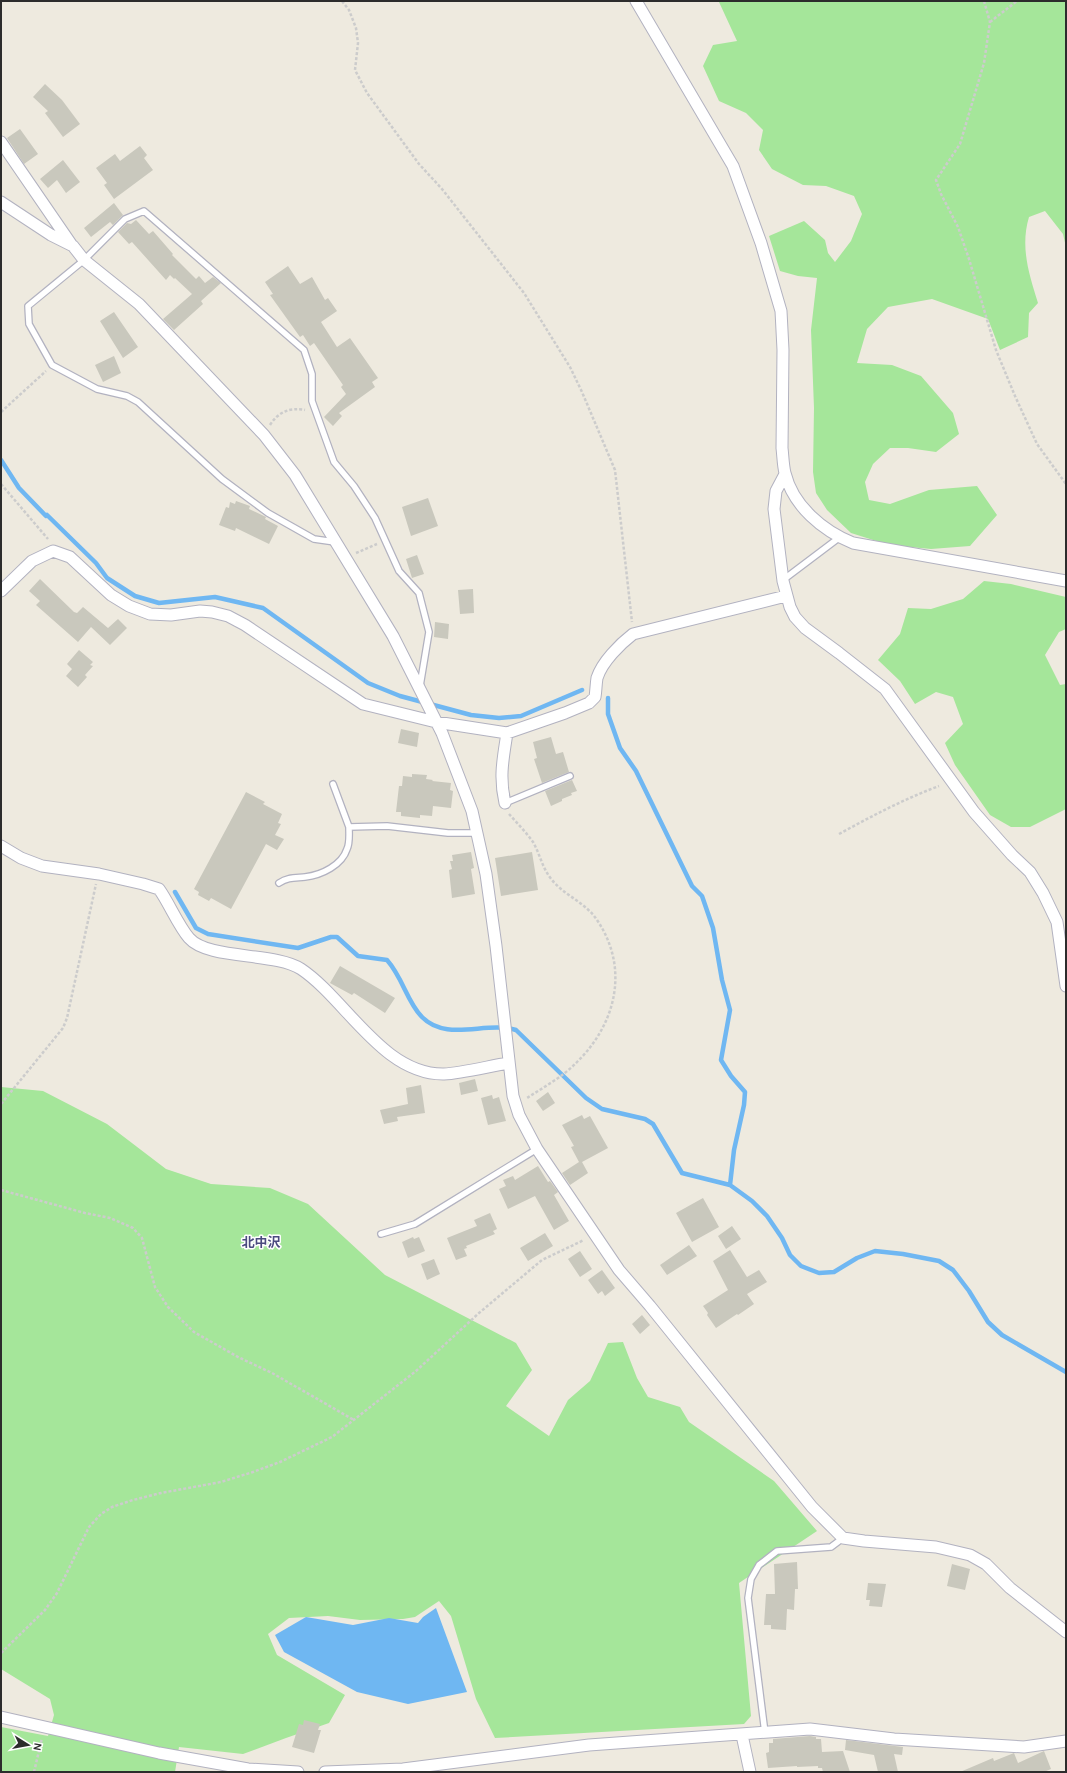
<svg xmlns="http://www.w3.org/2000/svg" width="1067" height="1773" font-family="Karla,'Noto Sans JP',sans-serif">
  <style>
    .green { fill: #a5e69a }
    .water { fill: #6fb7f2 }
    .lines { fill: none; stroke-linecap: round; stroke-linejoin: round }
    .stream { stroke: #6fb7f2; stroke-width: 4.5 }
    .building { fill: #c9c8bd }
    .lane-casing { stroke: #b2b2c0; stroke-width: 8 }
    .street-casing { stroke: #b2b2c0; stroke-width: 13 }
    .path { stroke: #ccc; stroke-width: 2.5; stroke-dasharray: 3 2; stroke-linecap: butt }
    .lane { stroke: #fff; stroke-width: 5.5 }
    .street { stroke: #fff; stroke-width: 11 }
    .labels { text-anchor: middle; stroke-width: 3; stroke-linejoin: round; paint-order: stroke }
    .neighbourhood-label { font-size: 13px; font-weight: bold; fill: #4b4b7f; stroke: #fff }
  </style>
  <rect width="100%" height="100%" fill="#eeeadf"/>
  <!-- green -->
  <path class="green" d="M712,1H1066V247L1063,234L1045,211L1029,217C1020,247 1029,274 1038,303L1029,313L1028,337L1000,350L988,319L932,299L888,307L867,329L857,363L892,365L921,376L953,413L959,434L936,452L908,448H890L873,464L865,482L869,500L890,504L929,490L977,486L997,515L970,546L931,549L889,545L851,533L827,510L816,493L813,472L814,408L811,330L817,278L798,276L780,271L769,236L804,221L825,240L828,253L835,262L851,241L862,214L854,196L826,186L803,185L772,169L759,150L763,130L746,113L719,101L703,66L713,45L737,41L719,2Z
    M984,581L1011,584L1066,597V629L1059,632L1045,655L1060,685L1066,684V809L1030,827H1011L990,815L955,765L945,743L963,724L953,697L936,692L915,704L900,681L878,660L900,634L908,608L931,609L963,599Z
    M1,1087L43,1091L107,1124L166,1169L211,1184L270,1188L308,1204L385,1275L516,1343L532,1370L506,1406L549,1436L568,1400L590,1381L608,1343L623,1342L637,1378L648,1397L680,1407L689,1422L774,1481L817,1531L739,1583L751,1716L744,1724L495,1738L476,1699L451,1616L439,1601L415,1617L403,1619L360,1620L328,1616L289,1618L268,1634L277,1655L345,1695L329,1723L286,1738L243,1754L179,1747L175,1772H1V1727L48,1736L54,1715L50,1699L1,1669Z"/>
  <!-- water -->
  <path class="water" d="M436,1608L467,1692L408,1704L357,1692L284,1652L275,1635L306,1617L353,1625L389,1618L418,1623L423,1617Z"/>
  <g class="lines">
    <!-- stream -->
    <path class="stream" d="M1,460L19,488L46,516L47,515L96,563L107,578L135,596L159,603L215,597L263,608L368,683L400,696L471,715L499,718L521,716L582,690
      M608,698V714L620,748L636,771L692,886L702,896L713,928L722,980L730,1010L721,1060L731,1076L745,1092L744,1105L734,1150L730,1185
      M175,892L196,928L208,934L298,948L331,937H337L358,956L387,960C403,978 407,1002 422,1017C446,1042 486,1021 516,1030L586,1098L602,1109L645,1119L653,1124L682,1173L730,1185L752,1201L767,1216L782,1238L790,1255L801,1266L819,1273L834,1272L857,1258L875,1251L903,1254L939,1261L953,1270L969,1291L988,1322L1002,1335L1066,1372"/>
  </g>
  <!-- building -->
  <path class="building" d="M45,84L62,100L80,124L63,137L45,113L48,111L33,97Z
    M20,129L38,154L24,164L7,138Z
    M140,146L147,155L144,158L153,170L114,199L104,185L107,183L96,168L115,154L120,161Z
    M63,160L80,182L66,193L57,180L48,188L40,179Z
    M114,203L123,215L113,225L110,222L91,237L84,228Z
    M136,220L149,234L153,231L173,254L172,255L196,279L199,276L205,283L213,277L221,283L201,301L203,304L174,330L163,319L192,294L175,278L174,279L170,275L166,280L132,242L129,244L118,232L127,223L131,224Z
    M288,266L300,284L312,277L325,300L328,298L337,311L321,322L337,347L350,338L378,378L372,382L375,387L339,413L342,416L333,426L324,417L346,394L341,387L343,385L314,343L310,346L303,335L300,337L270,295L273,294L265,282Z
    M114,312L138,347L123,358L100,321Z
    M114,356L121,373L103,382L95,365Z
    M428,498L438,526L411,536L402,507Z
    M236,501L250,506L249,509L266,517L265,519L278,526L269,544L236,528L235,531L219,525L226,507L229,508L230,502L235,504Z
    M417,555L424,574L412,578L406,559Z
    M40,579L74,612L77,613L83,607L108,628L118,619L127,628L110,645L91,627L78,642L36,605L40,601L29,591Z
    M473,589L474,613L460,614L458,590Z
    M435,622L449,624L448,639L434,637Z
    M79,650L93,662L90,665L93,666L85,675L87,677L78,687L66,676L72,669L67,664Z
    M401,729L419,733L417,747L398,743Z
    M551,737L556,754L563,752L569,772L542,783L534,759L537,758L533,742Z
    M412,774L427,775L426,779L433,780L432,781L451,783L450,790L453,791L451,808L433,806L432,816L420,815V818L401,816V812H396L399,786H402L403,776L412,777Z
    M572,780L577,791L571,793L572,795L562,799V801L551,806L545,791Z
    M246,792L265,802L263,804L282,814L278,823L281,824L275,835L284,839L277,850L266,844L231,909L211,898L209,901L198,895L199,892L194,889Z
    M471,852L474,868L471,869L475,894L452,898L449,870L452,869L450,861H453L452,855Z
    M532,852L538,890L501,896L495,858Z
    M340,966L395,998L385,1013L354,993L352,995L330,983Z
    M475,1079L478,1091L461,1095L459,1083Z
    M421,1085L425,1113L397,1117L398,1121L384,1124L380,1110L408,1104L406,1088Z
    M548,1092L555,1103L543,1111L536,1101Z
    M492,1095L493,1099L499,1097L506,1121L488,1125L481,1098Z
    M582,1115L584,1119L590,1116L608,1148L582,1162L588,1173L570,1185L562,1173L579,1162L571,1147L574,1146L562,1125Z
    M538,1166L548,1182L550,1181L558,1192L554,1195L569,1221L554,1230L535,1196L508,1209L499,1189L506,1186L503,1180L513,1176L515,1180Z
    M703,1198L719,1227L692,1242L676,1213Z
    M490,1213L497,1229L493,1231L495,1234L466,1246L467,1248L464,1249L467,1256L456,1260L447,1238L477,1226L474,1220Z
    M732,1226L741,1239L726,1249L718,1236Z
    M545,1233L553,1246L528,1261L520,1248Z
    M413,1237L414,1239L419,1237L425,1251L408,1258L402,1242Z
    M689,1245L697,1256L667,1275L660,1265Z
    M730,1250L747,1277L759,1270L767,1282L747,1294L754,1304L738,1315L737,1314L716,1328L707,1315L708,1313L703,1306L728,1290L713,1261Z
    M580,1251L592,1269L580,1277L568,1259Z
    M434,1259L440,1274L427,1280L421,1264Z
    M602,1270L615,1288L605,1296L602,1291L598,1294L588,1280Z
    M642,1315L650,1325L640,1334L632,1324Z
    M797,1562L798,1589H795L794,1610L787,1609L786,1630L771,1629V1625H764L766,1594H775L774,1564Z
    M952,1564L970,1569L965,1590L947,1586Z
    M868,1583L886,1584L882,1607L869,1606L870,1600H866Z
    M304,1720L320,1724L318,1730H321L314,1753L292,1747L299,1724L303,1725Z
    M810,1736L816,1737V1739H821L822,1752L843,1751L850,1772H823L822,1768H818V1766L797,1767V1766L768,1768L766,1753L769,1752V1743H773V1739Z
    M846,1740L903,1747L902,1755L894,1754L898,1772H878L874,1755L845,1750Z
    M1044,1751L1051,1769L1044,1772H960L993,1758L994,1761L1014,1753L1018,1763Z"/>
  <g class="lines">
    <defs>
      <path id="lane" d="M335,542L314,539L268,513L222,479L138,402L127,396L97,389L52,365L29,324L28,306L84,260L125,219L144,211L304,350L312,374V401L334,462L354,486L375,518L399,571L419,593L429,632L420,686
        M783,580L840,537
        M333,784L349,827
        M505,803L570,776
        M279,883C288,877 295,878 305,877C322,875 342,865 347,849C350,843 349,834 349,827L387,826L448,833H477
        M381,1234L415,1224L537,1149
        M765,1733L748,1598L751,1579L759,1565L777,1551L831,1547L843,1538"/>
      <path id="street" d="M636,1L733,166L761,243L781,311L783,350L782,448C783,456 783,465 785,473C793,506 823,531 853,543L1066,581
        M1,142L71,244
        M1,202L51,235L73,246L84,260L139,304L264,435L295,475L393,636L442,733L472,811L486,874L496,946L513,1096L519,1115L537,1149L619,1270L650,1306L812,1507L843,1538L864,1541L936,1547L970,1555L986,1564L1010,1588L1066,1632
        M785,474L776,491L774,509L783,581L790,607L795,617L805,628L839,653L885,689L974,812L1012,855L1030,872L1043,893L1057,922L1066,986
        M1,591L32,561L53,551L70,557L111,595L129,606L150,614L171,615L200,611L212,612L228,616L245,625L363,704L436,722L507,733L565,713L589,703L595,697C596,691 596,684 597,678C602,662 620,644 633,634L786,596
        M505,803C499,777 503,759 507,733
        M1,846L21,858L42,866L99,874L143,884L159,889C169,903 178,925 189,938C208,960 275,952 301,969C346,999 383,1075 444,1074C462,1073 490,1066 509,1063
        M1,1717L159,1753L248,1769L298,1772
        M742,1735L750,1772
        M325,1772L403,1769L589,1745L810,1729L894,1739L1024,1747L1066,1741"/>
    </defs>
    <!-- lane casing -->
    <use href="#lane" class="lane-casing"/>
    <!-- street casing -->
    <use href="#street" class="street-casing"/>
    <!-- path -->
    <path class="path" d="M342,1L349,10L356,28L358,43L355,70L367,93L419,164L442,189L524,293L570,367L582,392L615,470L632,622
      M984,1L990,22L984,63L960,144L936,180L941,194L958,227L969,259L996,350L1015,396L1037,444L1066,484
      M990,22L1017,1
      M1,412L46,371
      M270,425C278,412 290,407 305,410
      M1,484L48,539
      M356,553L377,544
      M509,814C517,823 526,832 533,842C540,854 542,868 552,880C564,895 586,903 597,920C629,967 617,1022 578,1061C564,1076 544,1087 527,1098
      M839,834C872,816 904,799 939,786
      M1,1104L63,1028L67,1018L96,884
      M1,1190L85,1213L110,1218L133,1228L142,1238L155,1287L168,1307L194,1332L238,1357L272,1373L354,1420
      M1,1653L45,1610L57,1593L89,1527L101,1514L112,1507L133,1500L161,1493L221,1482L253,1472L280,1462L332,1437L416,1371L479,1313L542,1260L584,1240
      M34,1772L42,1738"/>
    <!-- lane -->
    <use href="#lane" class="lane"/>
    <!-- street -->
    <use href="#street" class="street"/>
  </g>
  <g class="labels">
    <!-- neighbourhood labels -->
    <g class="neighbourhood-label">
      <text x="261" y="1247">北中沢</text>
    </g>
  </g>
  <!-- border -->
  <rect width="1067" height="1773" fill="none" stroke="#2c2c2c" stroke-width="4"/>
  <!-- north arrow -->
  <g transform="translate(28 1745) rotate(101)" stroke="#ffffff" stroke-width="3" paint-order="stroke">
  <path d="M0-3L7 15L0 10L-7 15Z" fill="#2c2c2c"/>
  <text y="-6" font-size="11" font-weight="bold" text-anchor="middle" fill="#2c2c2c">N</text>
  </g>
</svg>
